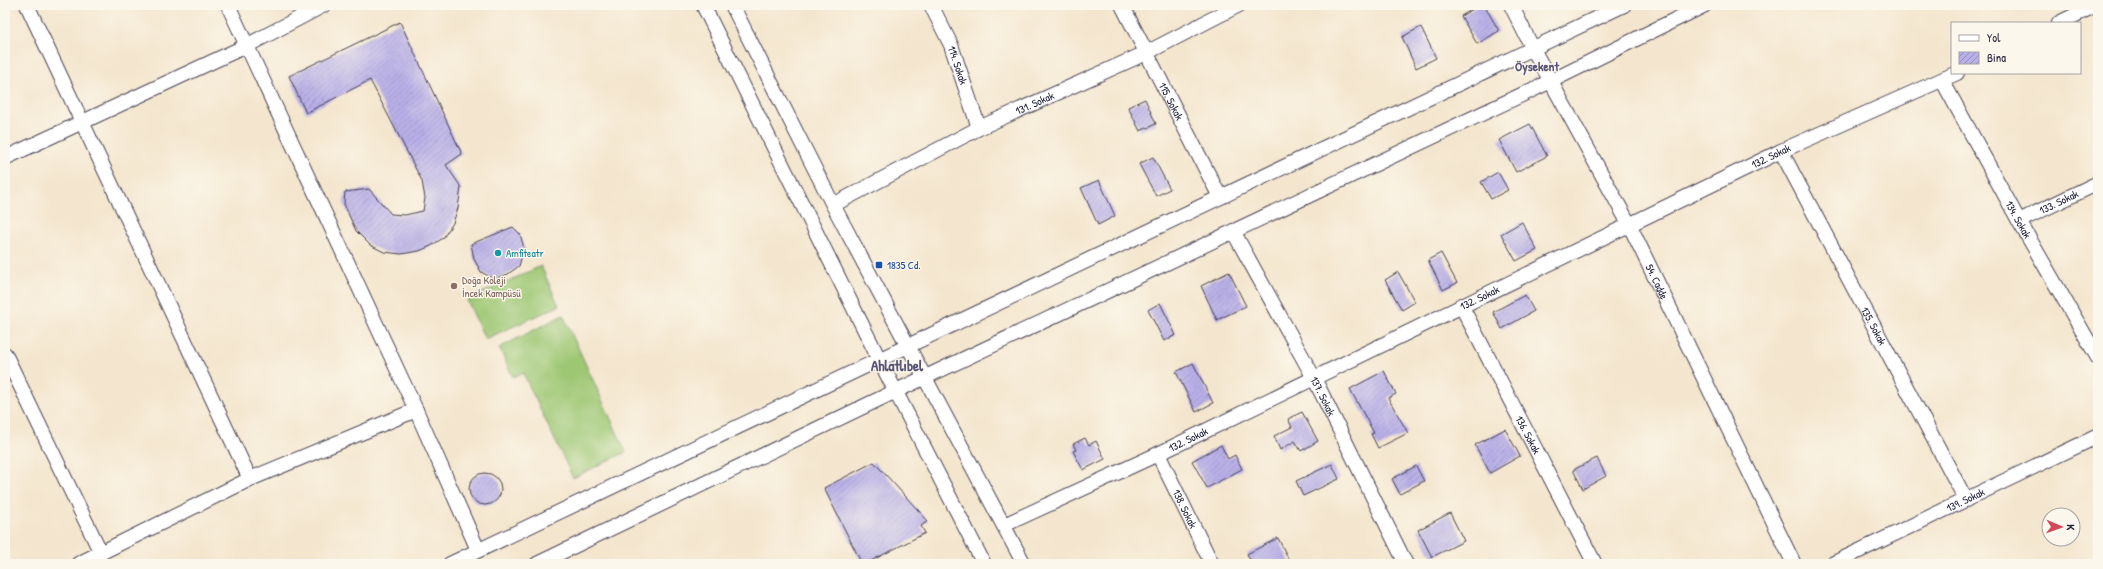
<svg xmlns="http://www.w3.org/2000/svg" width="2103" height="569" font-family="'Patrick Hand',sans-serif">
  <style>
    .garden { fill: #9ec773; stroke: #607457 }
    .building { fill: url(#building-hatch) }
    .lines { fill: none; stroke-linecap: round; stroke-linejoin: round }
    .minor-casing { stroke: #423f51; stroke-width: 16 }
    .minor { stroke: #fff; stroke-width: 14 }
    .culture-dot { fill: #0f9aa8; stroke: #fbf7ec; stroke-width: 1.5 }
    .transit-dot { fill: #1a4fb4; stroke: #fbf7ec; stroke-width: 1.5 }
    .education-dot { fill: #8d6e63; stroke: #fbf7ec; stroke-width: 1.5 }
    .labels { text-anchor: middle; stroke-width: 3; stroke-linejoin: round; paint-order: stroke }
    .street-label { font-size: 11px; fill: #22223b; stroke: #fbf7ec }
    .culture-label { font-size: 11px; fill: #0d838f; stroke: #fbf7ec; text-anchor: start }
    .transit-label { font-size: 11px; fill: #164399; stroke: #fbf7ec; text-anchor: start }
    .education-label { font-size: 11px; fill: #785e54; stroke: #fbf7ec; text-anchor: start }
    .quarter-label { font-size: 13px; font-weight: bold; fill: #575478; stroke: #fbf7ec }
    .district-label { font-size: 15px; font-weight: bold; fill: #575478; stroke: #fbf7ec }
  </style>
  <defs>
    <pattern id="building-hatch" width="6" height="6" patternUnits="userSpaceOnUse"><rect width="6" height="6" fill="#b9b0e8"/><path d="M-1 1l2-2M0 6l6-6M5 7l2-2" fill="none" stroke="#968fbd"/></pattern>
  </defs>
  <rect width="100%" height="100%" fill="#fbf7ec"/>
  <filter id="ink" filterUnits="userSpaceOnUse"><feTurbulence type="fractalNoise" baseFrequency=".025" numOctaves="2"/><feDisplacementMap in="SourceGraphic" scale="8" xChannelSelector="R" yChannelSelector="G"/><feConvolveMatrix kernelMatrix="1 2 1 2 8 2 1 2 1" color-interpolation-filters="sRGB"/></filter>
  <filter id="wash" filterUnits="userSpaceOnUse"><feTurbulence type="fractalNoise" baseFrequency=".012" numOctaves="4" result="noise"/><feDisplacementMap in="SourceGraphic" scale="16" xChannelSelector="R" yChannelSelector="G"/><feGaussianBlur stdDeviation="0.9" result="paint"/><feColorMatrix in="noise" values="0 0 0 0 0 0 0 0 0 0 0 0 0 0 0 0 0 1.4 0 .05"/><feComposite in="paint" operator="in"/></filter>
  <g filter="url(#wash)">
    <rect width="100%" height="100%" fill="#f4e6ce"/>
    <!-- garden -->
    <path class="garden" d="M541,266L559,306L485,339L467,300Z
      M563,315L626,452L573,478L523,373L513,377L499,348Z"/>
    <g id="blocks">
      <!-- building -->
      <path class="building" d="M1480,5H1484L1499,31L1477,44L1461,16Z
        M400,22L462,154L446,165L461,187L458,208L453,223L443,238L431,246L419,251L401,254L384,252L370,245L356,231L344,204L345,192L369,189L391,214L405,215L423,211L425,198L422,181L370,80L306,113L289,76Z
        M1421,27L1436,58L1416,68L1402,37Z
        M1145,99L1156,124L1140,131L1128,107Z
        M1530,124L1547,156L1516,172L1499,140Z
        M1153,157L1170,189L1156,196L1139,164Z
        M1498,172L1508,190L1491,199L1481,182Z
        M1099,180L1115,216L1098,225L1081,188Z
        M1522,222L1537,250L1516,261L1501,234Z
        M513,227L520,234L524,248L519,266L508,274L494,279L481,272L474,259L471,244Z
        M1441,253L1457,283L1443,290L1428,260Z
        M1229,272L1246,306L1217,320L1201,286Z
        M1398,272L1415,302L1402,310L1385,280Z
        M1525,295L1534,311L1502,329L1493,312Z
        M1160,303L1176,335L1164,341L1148,310Z
        M1193,363L1213,403L1196,412L1176,372Z
        M1384,371L1396,394L1388,398L1408,433L1378,448L1371,434L1374,433L1350,389Z
        M1302,412L1318,441L1301,451L1295,441L1280,450L1274,436L1292,427L1288,419Z
        M1505,429L1520,456L1490,473L1475,445Z
        M1085,438L1089,445L1096,441L1105,459L1083,470L1073,451L1076,450L1073,444Z
        M1221,445L1228,459L1235,455L1242,469L1207,488L1192,461Z
        M1597,458L1606,476L1583,489L1573,470Z
        M874,462L928,521L921,526L925,533L865,564H862L824,488Z
        M1332,464L1339,479L1303,496L1296,481Z
        M1416,466L1424,481L1400,494L1392,479Z
        M469 489a16 16 0 1 1 32 0a16 16 0 1 1-32 0Z
        M1450,513L1464,541L1432,557L1418,530Z
        M1278,538L1291,564H1252L1247,554Z"/>
    </g>
  </g>
  <g filter="url(#ink)">
    <use href="#blocks" fill-opacity="0" stroke="#423f51" stroke-width="1"/>
    <g class="lines">
      <defs>
        <g id="minor">
          <path d="M27,5L250,479"/>
          <path d="M228,5L416,410L478,550"/>
          <path d="M703,5L879,359L984,564"/>
          <path d="M732,5L833,205L1024,564"/>
          <path id="s1" d="M931,5L951,45L979,128"/>
          <path id="s2" d="M1122,5L1220,197"/>
          <path id="s3" d="M1511,5L1533,49L1629,224L1794,564"/>
          <path d="M2059,23L2096,5"/>
          <path id="s4" d="M1942,80L2019,221L2098,358"/>
          <path id="s5" d="M1781,151L1966,500"/>
          <path d="M5,158L248,45L324,5"/>
          <path id="s6" d="M833,205L979,128L1146,53L1239,5"/>
          <path id="s7" d="M2019,221L2098,183"/>
          <path id="s8" d="M1233,231L1314,378L1406,564"/>
          <path id="s9" d="M1461,305L1595,564"/>
          <path d="M5,354L101,553"/>
          <path id="s10" d="M1158,454L1212,564"/>
          <path id="s11" d="M1004,525L1158,454L1781,151L1957,73"/>
          <path d="M78,564L250,479L416,410"/>
          <path d="M450,564L1624,5"/>
          <path d="M537,564L896,391L1551,81L1705,5"/>
          <path id="s12" d="M1832,564L2098,436"/>
        </g>
      </defs>
      <!-- minor casing -->
      <use href="#minor" class="minor-casing"/>
      <!-- minor -->
      <use href="#minor" class="minor"/>
    </g>
  </g>
  <!-- markers -->
  <circle class="culture-dot" cx="498" cy="253" r="4"/>
  <rect class="transit-dot" x="875" y="261" width="8" height="8" rx="2"/>
  <circle class="education-dot" cx="454" cy="286" r="4"/>
  <g class="labels">
    <!-- street labels -->
    <g class="street-label">
      <text dy="4" stroke="none"><textPath href="#s1" startOffset="66">114. Sokak</textPath></text>
      <text dy="4" stroke="none"><textPath href="#s2" startOffset="108">115. Sokak</textPath></text>
      <text dy="4" stroke="none"><textPath href="#s6" startOffset="226">131. Sokak</textPath></text>
      <text dy="4" stroke="none"><textPath href="#s11" startOffset="851">132. Sokak</textPath></text>
      <text dy="4" stroke="none"><textPath href="#s7" startOffset="44">133. Sokak</textPath></text>
      <text dy="4" stroke="none"><textPath href="#s4" startOffset="159">134. Sokak</textPath></text>
      <text dy="4" stroke="none"><textPath href="#s3" startOffset="313">54. Cadde</textPath></text>
      <text dy="4" stroke="none"><textPath href="#s11" startOffset="527">132. Sokak</textPath></text>
      <text dy="4" stroke="none"><textPath href="#s5" startOffset="198">135. Sokak</textPath></text>
      <text dy="4" stroke="none"><textPath href="#s8" startOffset="188">137. Sokak</textPath></text>
      <text dy="4" stroke="none"><textPath href="#s9" startOffset="146">136. Sokak</textPath></text>
      <text dy="4" stroke="none"><textPath href="#s11" startOffset="203">132. Sokak</textPath></text>
      <text dy="4" stroke="none"><textPath href="#s12" startOffset="148">139. Sokak</textPath></text>
      <text dy="4" stroke="none"><textPath href="#s10" startOffset="61">138. Sokak</textPath></text>
    </g>
    <!-- culture labels -->
    <g class="culture-label">
      <text x="506" y="257">Amfiteatr</text>
    </g>
    <!-- transit labels -->
    <g class="transit-label">
      <text x="887" y="269">1835 Cd.</text>
    </g>
    <!-- education labels -->
    <g class="education-label">
      <text x="462" y="284">Doğa Koleji<tspan x="462" dy="13">İncek Kampüsü</tspan></text>
    </g>
    <!-- quarter labels -->
    <g class="quarter-label">
      <text x="1537" y="71">Öysekent</text>
    </g>
    <!-- district labels -->
    <g class="district-label">
      <text x="897" y="371">Ahlatlıbel</text>
    </g>
  </g>
  <!-- margin -->
  <rect width="2103" height="569" fill="none" stroke="#fbf7ec" stroke-width="20"/>
  <!-- legend -->
  <rect x="1951" y="22" width="130" height="52" fill="#fbf7ec" stroke="#a4a2a5"/>
  <rect x="1959" y="35" width="20" height="6" fill="#ffffff" stroke="#a4a2a5"/>
  <text x="1987" y="42" font-size="12" fill="#22223b">Yol</text>
  <rect x="1959" y="52" width="20" height="12" fill="url(#building-hatch)" stroke="#a4a2a5"/>
  <text x="1987" y="62" font-size="12" fill="#22223b">Bina</text>
  <!-- north arrow -->
  <g transform="translate(2061 527) rotate(92)"><circle r="19" fill="#fbf7ec" stroke="#a4a2a5"/>
  <path d="M0-3L7 15L0 10L-7 15Z" fill="#d1495b"/>
  <text y="-6" font-size="11" font-weight="bold" text-anchor="middle" fill="#22223b">K</text>
  </g>
</svg>
